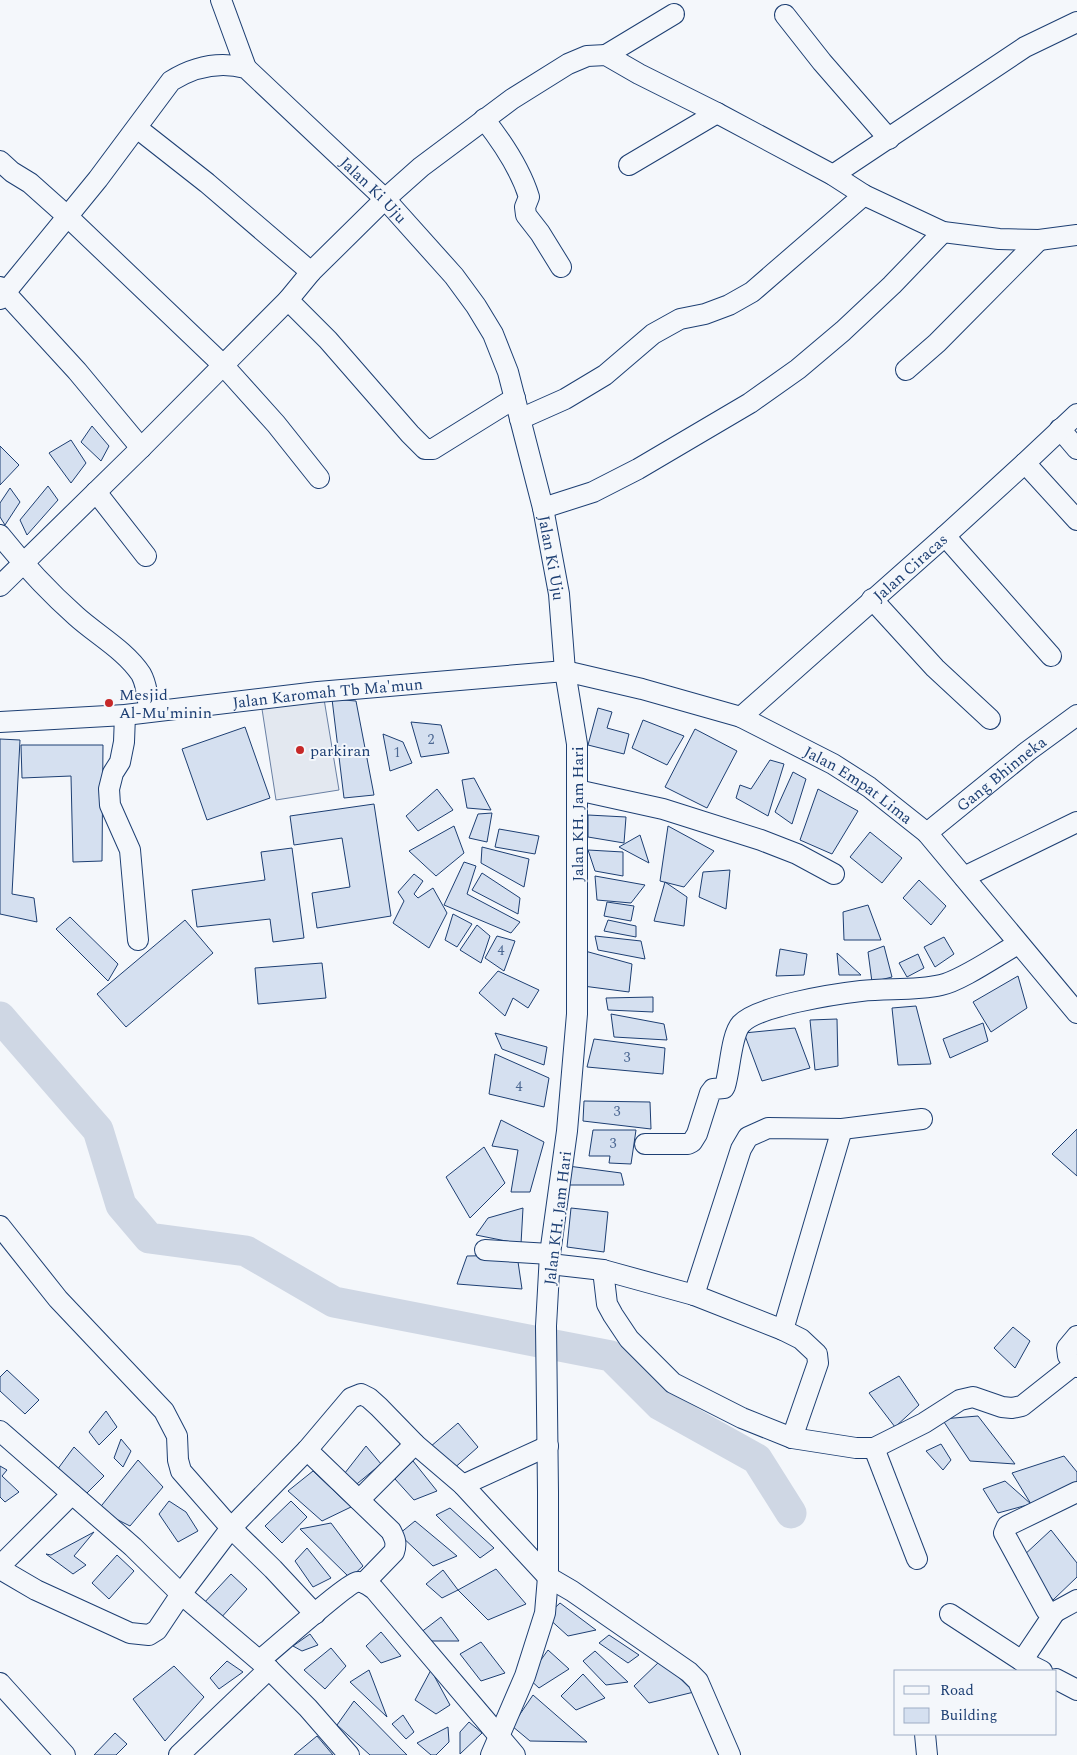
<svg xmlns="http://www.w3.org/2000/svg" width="1077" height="1755" font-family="Spectral,serif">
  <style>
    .parking { fill: #e3e8f0; stroke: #687fa3 }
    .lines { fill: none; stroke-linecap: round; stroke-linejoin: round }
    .river { stroke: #cfd7e4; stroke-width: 31 }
    .building { fill: #d5e0f0; stroke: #1d3f73 }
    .minor-casing { stroke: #1d3f73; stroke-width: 22 }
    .minor { stroke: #f4f7fb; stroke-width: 20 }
    .poi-dot { fill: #c62828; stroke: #f4f7fb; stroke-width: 2 }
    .labels { text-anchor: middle; stroke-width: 4; stroke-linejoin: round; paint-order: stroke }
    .number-label { font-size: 14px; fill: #4b6792 }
    .street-label { font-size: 16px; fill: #1d3f73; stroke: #f4f7fb }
    .poi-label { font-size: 16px; fill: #1d3f73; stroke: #f4f7fb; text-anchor: start }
  </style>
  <rect width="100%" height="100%" fill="#f4f7fb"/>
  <!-- parking -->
  <path class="parking" d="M324,699L339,790L276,800L262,709Z"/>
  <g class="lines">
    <!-- river -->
    <path class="river" d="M0,1017L98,1130L121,1205L149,1238L246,1251L334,1302L611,1356L660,1405L757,1459L791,1513"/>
  </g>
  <!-- building -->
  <path class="building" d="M92,426L109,446L101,461L81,442Z
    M71,440L86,463L71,483L49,453Z
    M0,446L19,465L0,485Z
    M48,486L58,500L27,535L20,520Z
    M10,488L20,502L5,525L0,517V503Z
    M332,699L356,701L374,795L344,798Z
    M598,708L612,712L607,728L629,734L624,754L588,745Z
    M643,720L684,736L667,765L632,748Z
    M411,722L441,725L449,753L421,757Z
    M245,727L270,798L207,820L182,749Z
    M695,729L737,751L707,808L665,787Z
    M383,734L403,742L412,763L390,771Z
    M0,739L20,740L12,894L34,898L37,922L0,914Z
    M21,745H103L102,861L73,862L71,776L22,778Z
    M770,760L784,764L768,816L736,798L740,785L751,789Z
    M793,772L806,779L792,824L775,812Z
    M474,778L491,810L467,808L462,780Z
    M437,789L453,810L418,831L406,816Z
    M818,789L858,811L832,854L800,840Z
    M374,804L391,916L317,928L312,893L350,887L342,838L294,845L290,816Z
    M492,813L487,842L469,838L478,814Z
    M588,815L626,817L624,843L588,837Z
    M454,826L464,853L436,876L409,851Z
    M668,826L714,851L684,887L660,881Z
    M499,829L539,836L535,854L495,847Z
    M870,832L902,858L882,883L850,857Z
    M640,835L649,863L619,847Z
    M482,847L529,859L524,887L481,863Z
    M292,848L304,938L273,942L270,919L197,927L192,890L265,880L261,852Z
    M588,850L623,852V876L595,871Z
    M464,862L476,866L467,894L520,922L511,933L444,905Z
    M730,870L726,909L699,897L703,872Z
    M482,873L520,898L518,914L472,890Z
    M414,874L423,881L414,894L418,898L433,888L447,913L429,948L393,923L404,901L398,892Z
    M595,876L645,885L631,903L597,900Z
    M919,880L946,906L931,925L903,898Z
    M665,882L687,897L684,926L654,921Z
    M607,902L634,906L631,921L604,916Z
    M868,905L881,940H844L843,912Z
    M453,914L472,924L457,947L445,940Z
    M70,917L118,964L108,981L56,929Z
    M185,920L213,953L126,1027L97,994Z
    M608,920L636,926V937L604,931Z
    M477,925L490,936L481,963L460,950Z
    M497,936L515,941L504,971L485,958Z
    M595,936L641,941L645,959L598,950Z
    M944,937L954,954L935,967L924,947Z
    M884,946L892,977L872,982L868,952Z
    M780,949L807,954L804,975L776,976Z
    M585,951L632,964L629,992L583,986Z
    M837,953L861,975H839Z
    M918,954L924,968L907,977L899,963Z
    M322,963L326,998L258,1004L255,968Z
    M498,971L539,990L528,1008L513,998L505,1016L479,993Z
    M1018,976L1027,1008L991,1032L973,1002Z
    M653,997V1012L608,1010L606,998Z
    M916,1006L931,1064L898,1065L892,1008Z
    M611,1014L664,1024L667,1040L614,1037Z
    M837,1019L838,1066L815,1070L810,1020Z
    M983,1023L988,1041L950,1058L943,1039Z
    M795,1028L810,1068L762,1081L744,1033Z
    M495,1033L547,1047L544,1065L502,1049Z
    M594,1039L665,1048L663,1074L587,1067Z
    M495,1054L549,1078L544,1107L489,1094Z
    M584,1101L650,1102L651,1129L583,1121Z
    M501,1120L544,1142L530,1192H511L518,1150L492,1146Z
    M1077,1129V1176L1052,1154Z
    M593,1130H636L631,1164L609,1163L610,1156H589Z
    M484,1147L505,1183L470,1218L446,1177Z
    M568,1166L621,1173L624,1185H563Z
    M523,1208L521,1244L476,1235L488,1218Z
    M571,1208L608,1212L604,1252L567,1247Z
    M517,1255L522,1289L457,1284L467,1256Z
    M1013,1327L1030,1341L1015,1368L994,1348Z
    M7,1370L39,1400L25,1414L0,1391V1377Z
    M899,1376L919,1405L895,1427L869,1393Z
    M106,1411L117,1427L99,1445L89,1432Z
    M978,1416L1015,1464L970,1461L942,1419Z
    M458,1423L478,1447L451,1471L430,1447Z
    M121,1439L131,1451L123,1467L114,1458Z
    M941,1444L951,1460L943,1470L926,1451Z
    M366,1446L381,1464L352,1488L341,1478Z
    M74,1447L104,1476L85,1495L57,1470Z
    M1064,1456L1077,1472V1485L1031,1504L1012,1473Z
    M138,1460L163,1487L130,1526L98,1510Z
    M413,1461L437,1491L414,1500L395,1479Z
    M0,1466L7,1470L2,1476L19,1492L5,1502L0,1497Z
    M313,1471L351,1507L322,1521L288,1491Z
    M1005,1481L1031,1504L998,1513L983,1489Z
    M169,1501L186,1512L198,1531L178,1542L159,1514Z
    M291,1501L307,1517L282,1543L265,1526Z
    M450,1508L494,1548L480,1558L436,1515Z
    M415,1521L457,1556L433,1566L399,1534Z
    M331,1523L363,1566L350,1578L300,1529Z
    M1051,1530L1077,1563V1577L1053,1600L1022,1557Z
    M94,1532L74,1556L86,1565L73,1574L46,1554L51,1555Z
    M307,1548L331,1578L313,1587L295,1561Z
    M117,1555L134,1571L109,1599L92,1583Z
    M496,1569L526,1604L488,1620L458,1590Z
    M443,1570L458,1590L442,1598L426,1584Z
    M231,1574L247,1589L219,1620L203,1604Z
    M560,1603L596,1630L568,1636L546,1616Z
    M441,1617L459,1641H429L420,1633Z
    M381,1632L401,1656L381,1663L366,1646Z
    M310,1634L318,1645L302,1651L293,1646Z
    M609,1635L639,1655L628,1663L599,1643Z
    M481,1642L505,1673L481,1681L460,1654Z
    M331,1648L346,1666L325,1689L304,1670Z
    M548,1650L569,1669L539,1688L528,1678Z
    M595,1651L628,1682L606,1685L583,1661Z
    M661,1660L694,1692L649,1703L634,1686Z
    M227,1661L243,1672L219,1689L210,1678Z
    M174,1666L204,1697L165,1741L133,1699Z
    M369,1670L387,1717L350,1682Z
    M431,1670L450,1705L436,1714L415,1700Z
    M583,1674L605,1698L576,1710L561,1696Z
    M533,1695L587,1742L530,1741L512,1726Z
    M354,1701L407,1755H370L337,1725Z
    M403,1715L414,1732L406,1739L392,1724Z
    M469,1722L482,1733L460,1754V1732Z
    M448,1727L449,1742L436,1755H431L417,1743Z
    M115,1733L127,1744L116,1755H94Z
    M317,1736L333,1755H294Z"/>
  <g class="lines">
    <defs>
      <g id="minor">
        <path d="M221,0L246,68"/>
        <path d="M785,15L822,62L889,139"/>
        <path d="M606,55L674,14"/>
        <path d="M484,119C503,143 520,168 529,197L525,207L526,215L540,233L561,267"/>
        <path d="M137,128L207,183L311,272"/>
        <path d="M0,161L12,172L30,183L67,216L223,365L276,424L319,478"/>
        <path d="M629,165L717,113"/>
        <path d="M833,175L1025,47L1077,22"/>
        <path d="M0,287L77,371L141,448"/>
        <path id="s1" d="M0,299L98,179L171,81C195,66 219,61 246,68L385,199L454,276L476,306L493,334L508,372L543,508L559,594L565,671L577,744V1014L567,1131L550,1254L546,1326L548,1492V1577L545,1613L525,1676L491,1755"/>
        <path d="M288,300L328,340L410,434L425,449H433L515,398"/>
        <path d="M906,370L937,343L1039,240"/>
        <path d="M520,419L565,399L605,375L653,334L680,319L705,314L729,305L752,292L864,195"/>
        <path d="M1060,429L1077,449"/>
        <path d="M1025,463L1077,520"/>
        <path d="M96,492L146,556"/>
        <path d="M543,508L593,492L638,469L750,403L798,369L843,331L892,285L943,232"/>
        <path d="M0,535C23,564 48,591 76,616C97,635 125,650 141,674C147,685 148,699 149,711"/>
        <path d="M945,536L1051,656"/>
        <path d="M0,586L141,448L288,300L311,272L385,199L421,167L512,99L568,64L587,56L606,55L639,74L717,113L833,175L864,195L943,232L999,239L1039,240L1077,235"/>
        <path d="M872,599L935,668L990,719"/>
        <path d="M125,715L124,742L120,762L113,773L109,789L110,805L130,850L138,940"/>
        <path id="s2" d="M741,717L945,536L1025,463L1077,414"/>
        <path id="s3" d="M0,722L125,715L318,692L565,671L642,689L741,717L833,764L869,787L927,833L1077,1013"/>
        <path d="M577,790L663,809L761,840L797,854L834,874"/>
        <path id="s4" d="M927,833L1028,751L1077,715"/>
        <path d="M964,877L1077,822"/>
        <path d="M645,1144H688L692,1142L697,1134L710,1093L713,1089L724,1088L725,1086C730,1071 731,1035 741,1024C757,1006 835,994 861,991C888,988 914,991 941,985C961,981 998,955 1018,944"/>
        <path d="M0,1226L58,1299L164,1411L177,1436L178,1460L181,1471L231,1528L273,1569L315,1614"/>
        <path d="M485,1250L550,1254"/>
        <path d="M550,1264L603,1270L694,1295L783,1330L801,1339L817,1354L818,1363L792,1438"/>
        <path d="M603,1270L607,1304L613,1315L629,1339L673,1383L742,1418L792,1438L856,1448H874L924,1423L960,1400L973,1397L1002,1407L1012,1408L1022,1406L1075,1364"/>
        <path d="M694,1295L741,1149L748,1137L768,1128L842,1129L922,1119"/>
        <path d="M783,1330L842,1129"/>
        <path d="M1077,1336L1067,1348L1068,1356L1077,1367"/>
        <path d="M0,1431L133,1547L181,1594L269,1669L308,1708L349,1755"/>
        <path d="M874,1448L917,1559"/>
        <path d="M307,1450L391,1531C395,1539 397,1543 394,1552L364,1583"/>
        <path d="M463,1485L548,1446"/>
        <path d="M1077,1492L1007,1526L1004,1533L1046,1610L1049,1612H1055L1077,1600"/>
        <path d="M359,1500L415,1444"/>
        <path d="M0,1566L72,1494"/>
        <path d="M0,1569L36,1590L130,1633L149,1635L157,1630L181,1594L231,1528L307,1450L351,1398L361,1394L369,1398L379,1407L415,1444L463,1485L548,1577L572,1591L689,1672L698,1681L730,1755"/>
        <path d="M950,1614L1022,1661L1042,1671"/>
        <path d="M260,1660C274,1649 346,1584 357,1582C363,1581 369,1586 374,1589L515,1755"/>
        <path d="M1022,1661L1055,1612"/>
        <path d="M1056,1679L1077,1690"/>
        <path d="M0,1683L65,1755"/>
        <path d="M925,1734L927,1755"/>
        <path d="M179,1755L269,1669"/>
      </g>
    </defs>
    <!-- minor casing -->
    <use href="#minor" class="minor-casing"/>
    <!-- minor -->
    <use href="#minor" class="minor"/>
  </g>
  <!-- markers -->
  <g class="poi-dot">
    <circle cx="109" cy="703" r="5"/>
    <circle cx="300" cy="750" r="5"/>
  </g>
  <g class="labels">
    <!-- number labels -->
    <g class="number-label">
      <text x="431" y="744">2</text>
      <text x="397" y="757">1</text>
      <text x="501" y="955">4</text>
      <text x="627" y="1062">3</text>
      <text x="519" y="1091">4</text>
      <text x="617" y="1116">3</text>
      <text x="613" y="1148">3</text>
    </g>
    <!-- street labels -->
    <g class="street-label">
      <text dy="6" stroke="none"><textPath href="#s1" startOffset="532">Jalan Ki Uju</textPath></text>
      <text dy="6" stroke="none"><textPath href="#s1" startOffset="952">Jalan Ki Uju</textPath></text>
      <text dy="6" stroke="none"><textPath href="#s2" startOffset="226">Jalan Ciracas</textPath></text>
      <text dy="6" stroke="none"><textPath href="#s3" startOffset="329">Jalan Karomah Tb Ma'mun</textPath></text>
      <text dy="6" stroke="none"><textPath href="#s4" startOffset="95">Gang Bhinneka</textPath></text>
      <text dy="6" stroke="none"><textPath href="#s3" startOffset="885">Jalan Empat Lima</textPath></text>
      <text transform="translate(577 814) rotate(-90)" y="6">Jalan KH. Jam Hari</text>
      <text transform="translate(557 1218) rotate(-83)" y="6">Jalan KH. Jam Hari</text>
    </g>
    <!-- poi labels -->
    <g class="poi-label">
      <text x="119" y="700">Mesjid<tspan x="119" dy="18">Al-Mu'minin</tspan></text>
      <text x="310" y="756">parkiran</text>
    </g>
  </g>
  <!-- legend -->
  <rect x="894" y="1670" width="162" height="65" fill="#f4f7fb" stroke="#9eadc5"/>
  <rect x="904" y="1686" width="25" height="8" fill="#f4f7fb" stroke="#9eadc5"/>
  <text x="940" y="1695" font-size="15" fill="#1d3f73">Road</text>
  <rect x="904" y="1708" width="25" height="15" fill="#d5e0f0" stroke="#9eadc5"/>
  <text x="940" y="1720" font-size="15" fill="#1d3f73">Building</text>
</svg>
